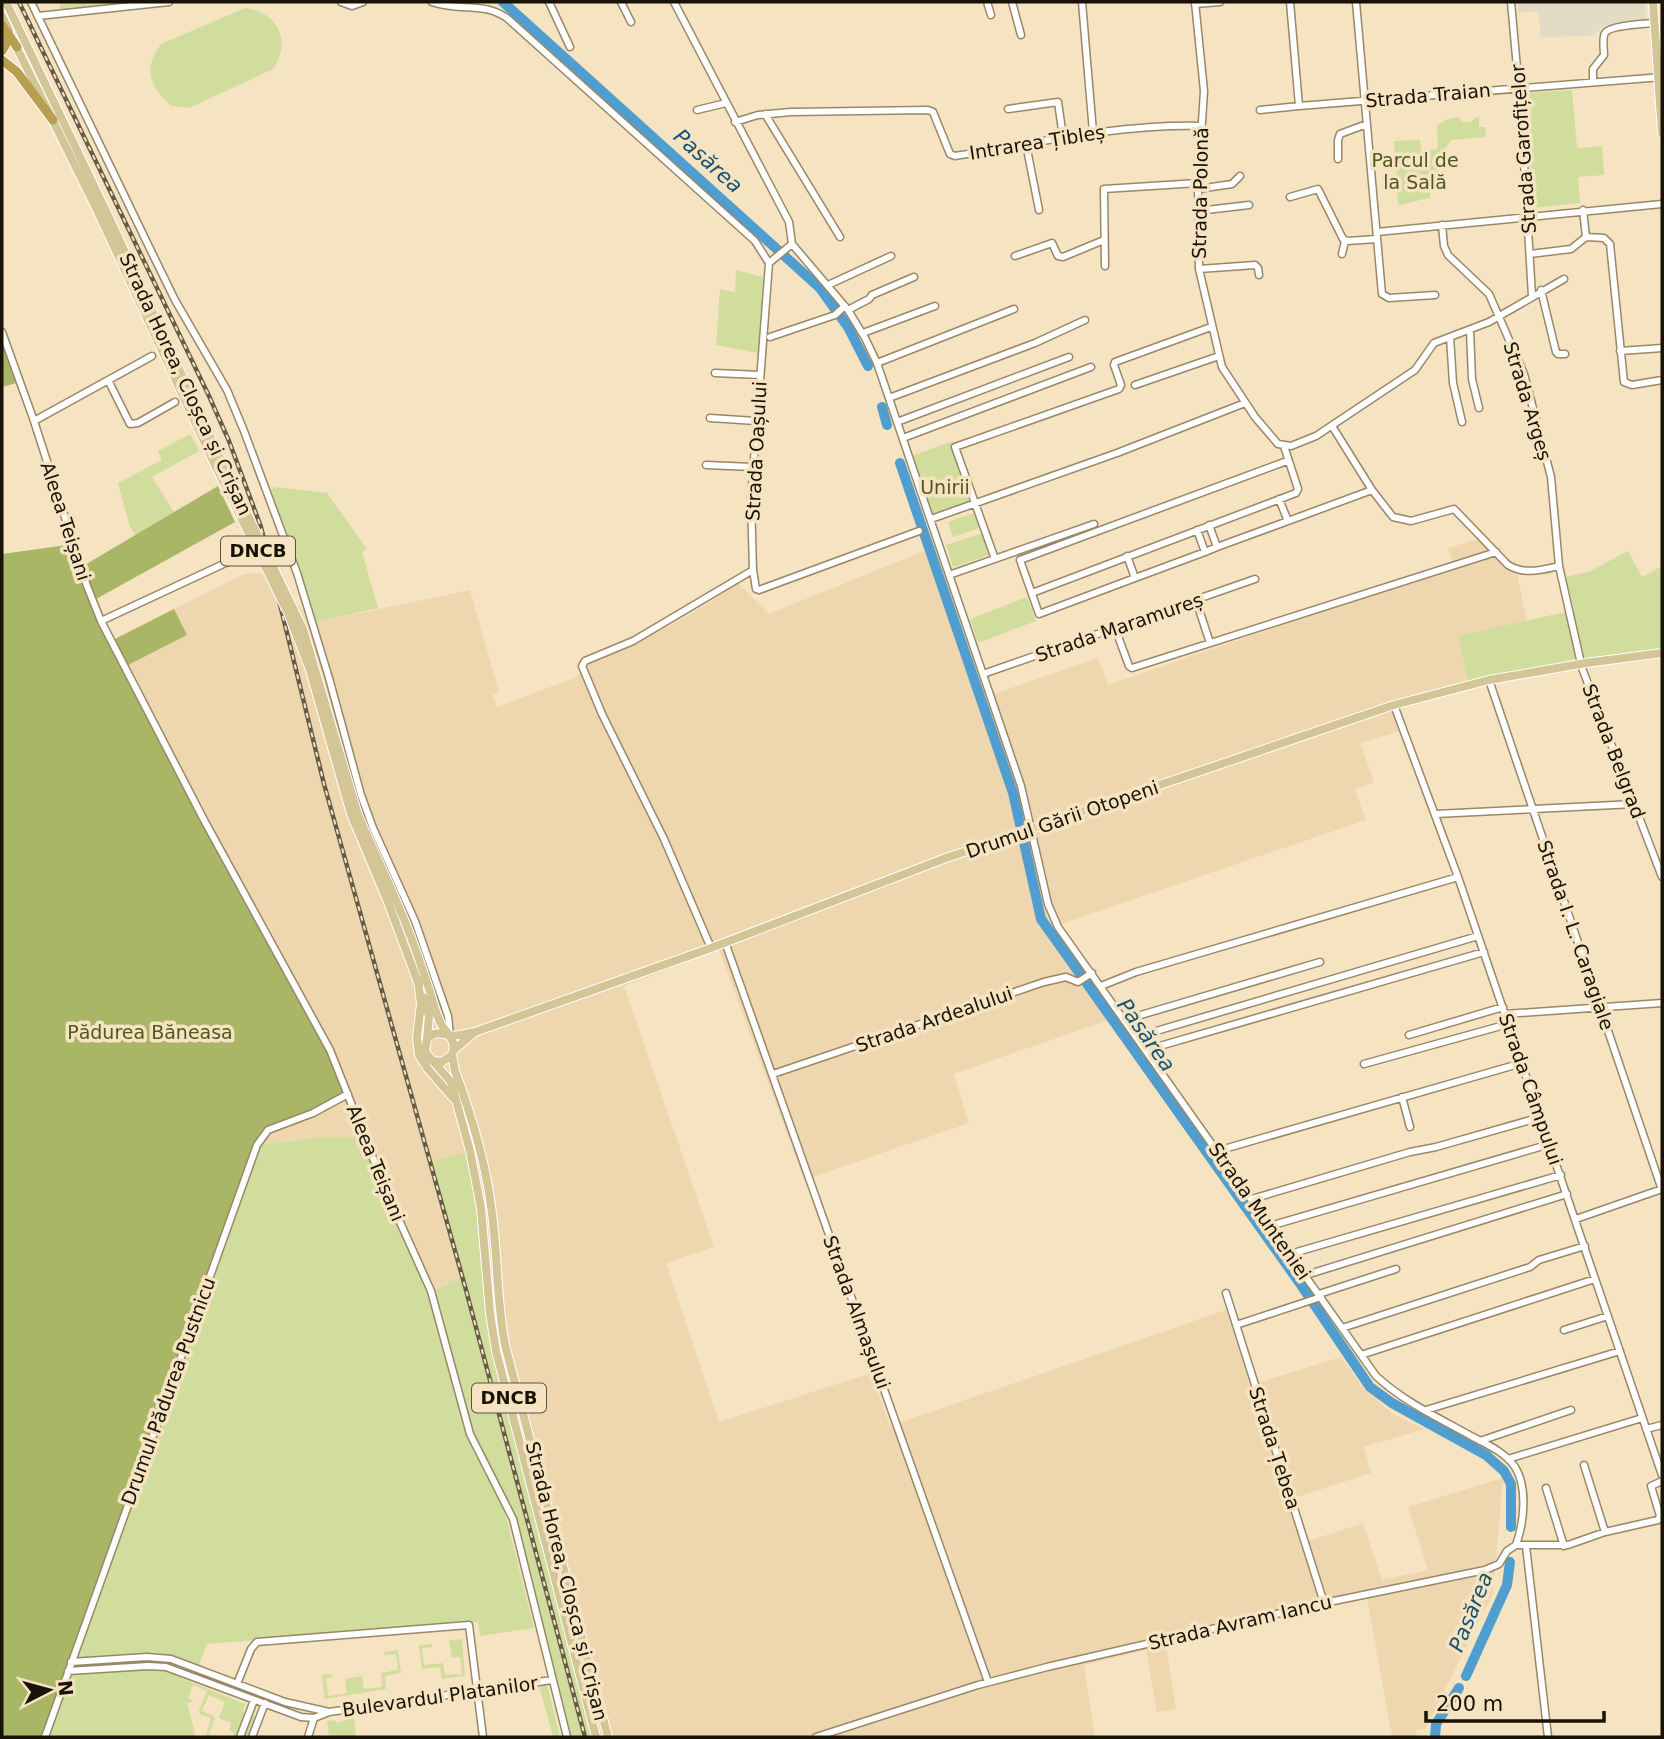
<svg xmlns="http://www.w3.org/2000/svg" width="1664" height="1739" font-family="'DejaVu Sans',sans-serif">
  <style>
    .built { fill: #eed7af }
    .education { fill: #e4dbc6 }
    .green { fill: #d0dd9d }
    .forest { fill: #a8b665 }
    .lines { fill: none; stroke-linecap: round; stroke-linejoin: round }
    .river { stroke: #4f9ecf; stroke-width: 10 }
    .minor-casing { stroke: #998767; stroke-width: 9 }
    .major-casing { stroke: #fff; stroke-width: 10 }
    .highway-casing { stroke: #fff; stroke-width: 11 }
    .minor { stroke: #fff; stroke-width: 6 }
    .major { stroke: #d4c596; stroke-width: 8 }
    .highway { stroke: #b89e50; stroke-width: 9 }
    .rail-casing { stroke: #655b47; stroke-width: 4.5 }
    .rail { stroke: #f6e3c1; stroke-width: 2; stroke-dasharray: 5; stroke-linecap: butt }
    .major-bridge-casing { stroke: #fff; stroke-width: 10; stroke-linecap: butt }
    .major-bridge { stroke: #d4c596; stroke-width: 8 }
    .labels { text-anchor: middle; stroke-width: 7; stroke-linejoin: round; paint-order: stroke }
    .shield { fill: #f6e3c1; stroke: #5b513f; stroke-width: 2 }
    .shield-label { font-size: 18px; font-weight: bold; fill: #191307 }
    .street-label { font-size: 19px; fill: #191307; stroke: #f6e3c1 }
    .park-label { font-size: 19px; fill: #50581e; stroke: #f6e3c1 }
    .water-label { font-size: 21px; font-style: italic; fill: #155273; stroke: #f6e3c1 }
  </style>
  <rect width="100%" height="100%" fill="#f6e3c1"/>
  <!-- built -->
  <path class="built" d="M1483,538L1516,569L1527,621L1459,636L1469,684L1394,705L1403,730L1360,743L1374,782L1355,790L1366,820L1052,927L1117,1017L954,1074L969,1123L804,1180L719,950L624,986L714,1247L666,1263L719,1422L871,1373L890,1426L1226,1310L1251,1385L1341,1357L1363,1388L1393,1414L1424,1429L1364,1447L1371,1473L1294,1498L1308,1541L1363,1523L1382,1580L1428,1570L1408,1507L1503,1478L1493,1593L1425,1729L1416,1730L1417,1737H1392L1367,1598L1166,1645L1176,1709L1157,1712L1146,1650L1084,1665L1095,1737H596L432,1161L464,1277L431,1291L365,1137L313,1138L262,1144L111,641L244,574L269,573L308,616L317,622L470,590L499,692L493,695L497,707L574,678L589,665L630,647L696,611L738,583L769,614L939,545L991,695L1098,658L1108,685L1454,566L1448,548Z"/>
  <!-- education -->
  <path class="education" d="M1517,2H1645L1646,21L1604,26L1593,36L1541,37L1538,11L1518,13Z"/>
  <!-- green -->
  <path class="green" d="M60,2H168L60,13Z
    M245,8C278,12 292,41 273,69L189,108L171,106C149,86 143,69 161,44Z
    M1572,90L1577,148L1602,146L1604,175L1578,177L1580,203L1533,208L1527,93Z
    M1479,116V127H1485L1486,137L1451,140L1443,152L1438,184L1430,185V198C1419,199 1410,204 1398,205L1394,141L1420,140L1421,151L1438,149L1437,125L1448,119L1458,117L1462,122H1470Z
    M736,270L763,277L758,353L716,345L720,289L735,292Z
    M190,434L199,451L152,477L174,512L136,535L130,527L118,483L162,460L158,451Z
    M953,441L976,503L931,519L909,457Z
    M276,487L327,493L367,549L362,552L378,608L316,622L270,490Z
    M974,513L979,528L953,537L948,522Z
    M983,533L990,555L953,567L946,545Z
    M1628,551L1642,577L1662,566V653L1469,684L1458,636L1574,610L1566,577L1588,572Z
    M1027,597L1036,621L978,643L970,619Z
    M365,1137L432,1291L464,1277L432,1161L470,1151L490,1313L596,1737H567L511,1512L505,1513L534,1628L480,1636L478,1622L207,1644L199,1664L205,1667L204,1669L179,1659L246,1687L243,1697L181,1674V1678L245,1704L243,1712L262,1718L256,1737H233L234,1733L229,1730L231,1723L219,1718L225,1702L209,1695L202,1711L215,1717L209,1734L217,1737L206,1736L211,1718L200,1714L199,1710L207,1691L193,1685L188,1698L194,1701L187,1703L196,1737H45L257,1145L313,1138Z
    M462,1639L465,1676L442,1679L440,1667L422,1669L419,1645L432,1644V1647L422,1648L424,1665L443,1663L445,1675L462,1674L460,1657L452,1658L449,1640Z
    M398,1650L401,1673L385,1676L386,1689L325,1699L322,1675L332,1674V1677L326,1678L328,1696L347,1693L345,1679L362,1676L364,1689L382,1687L381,1673L398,1670L396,1654L385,1655L384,1652Z
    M547,1684L560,1737H553L540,1689L539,1686Z
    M354,1717L356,1737H329L327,1721L336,1720V1723C342,1722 347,1718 354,1717Z"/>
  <!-- forest -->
  <path class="forest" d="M2,332L20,382L2,387Z
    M218,486L235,522L96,599L83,566Z
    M74,544L102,621L330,1050L348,1094L264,1133L45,1737H2V554Z
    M174,609L187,635L126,666L113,640Z"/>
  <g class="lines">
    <!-- river -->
    <path class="river" d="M503,2L820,288L848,327L868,366
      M882,407L887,425
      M900,463L1013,793L1041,919L1299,1282L1370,1387L1392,1403L1486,1455L1504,1471L1511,1484V1527
      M1466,1676L1507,1585L1510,1562
      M1435,1737L1436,1724L1459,1688"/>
    <defs>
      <path id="minor" d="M31,2L153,255L175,300L227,390L244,431L297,573L329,678L361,795L373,828L415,921L448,1016L450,1036
        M341,2L352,6L363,2
        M432,2C459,12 482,1 507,18L755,241L769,263L751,499L753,570L633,641L585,661L582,666L602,714L664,839L711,948
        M549,2L570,47
        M621,2L631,22
        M674,2L789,222L792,244L848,310L865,338L877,363L1021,786L1048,904L1058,927L1376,1376C1404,1402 1439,1418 1471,1436C1486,1444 1505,1452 1515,1467C1528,1488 1524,1522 1516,1545
        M987,2L991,15
        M1012,2L1021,35
        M1082,2L1093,132
        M1195,2L1204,91L1198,183L1199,269L1222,367L1255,417L1278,444L1291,446L1316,436L1415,370L1434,343L1489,322L1564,279
        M1290,2L1299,106L1662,77
        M1356,2L1382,294L1389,298L1435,295
        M1511,2L1521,112L1532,296
        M1195,4L1220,2
        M38,16L169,2
        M1593,82V69L1604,55C1604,49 1602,38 1605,33C1610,25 1644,24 1654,23
        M1008,109L1058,102L1063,137
        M697,110L726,103
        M1260,110L1299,106
        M765,114L840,237
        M735,122L758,115L791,112L928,110L933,112L950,154L955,156C1037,143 1118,124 1201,126
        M1026,144L1039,210
        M1338,159V140L1340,134L1367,124
        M1198,189L1232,184L1240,176
        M1290,197L1318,189L1343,239L1347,241L1377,239
        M1583,210L1586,237
        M1198,211L1249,205
        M1442,225L1444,246L1448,255L1489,294L1524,374L1551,477L1559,566L1582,668L1662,877
        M1377,232L1662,204
        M1586,237L1604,238L1610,244L1624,382L1632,385L1662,380
        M1342,254L1345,241
        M1530,254L1571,249L1586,237
        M1015,256L1052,243L1058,256L1063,257L1104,240
        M769,263L792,244
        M1105,266L1104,189L1198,183
        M1199,269L1255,265L1258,268L1259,275
        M828,285L891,256
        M1541,290L1556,352L1558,354H1565
        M848,310L869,299L872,295L914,277
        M1470,330L1472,379L1479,408
        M2,332L34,421L87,586L101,621L204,820L330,1050L386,1191L431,1291L470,1434L513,1519L567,1737
        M863,333L935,306
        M770,337L835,315L845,306
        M1450,337L1453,383L1462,422
        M1620,351L1662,348
        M877,363L1014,309
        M715,373L760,375
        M108,380L130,424L138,423L175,402
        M1135,385L1219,356
        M889,398L1035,343L1085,320
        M710,418L756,421
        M34,421L152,356
        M897,422L1069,357
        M1332,426L1372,490L1393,517L1411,521L1454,509L1508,565C1525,575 1541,570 1559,566
        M903,438L1091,367
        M706,465L753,467
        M1279,499L1288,521L1372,490
        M931,519L1117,453L1245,403
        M1209,525L1217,547L1288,521
        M1197,530L1205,552L1217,547
        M1127,556L1135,578L1205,552
        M995,559L955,447L1119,389L1121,385L1114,365L1115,362L1211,327
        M753,570L756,589L759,590L919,531
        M949,575L1094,524
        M1135,578L1039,614L1020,560L1287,461
        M1032,593L1296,493L1298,489L1284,446
        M1196,600L1210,643
        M101,621L232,560
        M1115,628L1129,666L1132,668L1496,552
        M983,674L1255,579
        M1489,680L1662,1190
        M1394,705L1458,877L1662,1475
        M1436,814L1634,804
        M725,942L988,1682
        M1101,986L1136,972L1458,877
        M1505,1014L1662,1003
        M1124,1020L1320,962
        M1409,1035L1503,1007
        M1136,1037L1478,936
        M1146,1050L1484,952
        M1364,1064L1508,1024
        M773,1074L1044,982L1066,977L1078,982L1092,973
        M1402,1097L1410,1127
        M1217,1151L1522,1063
        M1252,1199L1410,1152L1436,1147L1541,1117
        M1576,1219L1662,1189
        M1270,1226L1550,1144
        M1290,1254L1561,1175
        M1306,1275L1567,1194
        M1226,1293L1324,1603
        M1319,1294L1396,1269
        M1236,1325L1321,1297
        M1342,1328L1530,1267L1539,1260L1585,1246
        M1564,1330L1608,1316
        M1361,1355L1595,1279
        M1426,1410L1620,1351
        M1646,1429L1662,1425
        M1480,1441L1571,1410
        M1508,1459L1642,1418
        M1584,1465L1605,1532
        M1546,1488L1564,1546
        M1526,1546L1548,1737
        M71,1662L147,1657L171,1659L285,1702L329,1712
        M68,1671L148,1666L166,1667L301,1717L314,1718L329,1712L552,1680
        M237,1684L251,1649L257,1642L469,1625L483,1737
        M45,1737L257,1145L268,1130L313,1113L348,1094
        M240,1737L254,1700
        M252,1737L265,1703
        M308,1737L314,1718
        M816,1737L978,1685L1047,1667L1324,1603L1485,1570L1499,1564L1507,1551L1516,1545H1568L1605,1532L1658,1520L1660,1516L1651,1486L1662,1481"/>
      <path id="major" d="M6,2L105,209
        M1653,2L1662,133
        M2,16L9,30
        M14,42L98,212
        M395,898C407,925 417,952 426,980C431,993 434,1009 440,1022C446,1034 458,1040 452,1055L442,1062L433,1061L425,1052L427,1039C436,1030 438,1034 449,1035C457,1037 467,1033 475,1032L711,948L946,858L1394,705L1489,680L1586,663L1662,653
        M388,902L419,985
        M418,980L421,1003L417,1038L419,1055L428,1069L453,1098
        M423,997L429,1016L427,1039
        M454,1050L475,1032
        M452,1055L455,1071C471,1114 485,1160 491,1206C498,1252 496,1299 505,1345L608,1737
        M433,1061L451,1082L470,1151L481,1208L490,1313L496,1351L596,1737"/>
      <path id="highway" d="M2,25L17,47
        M2,51L6,44L4,34
        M2,60L17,72L53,120"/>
    </defs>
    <!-- minor casing -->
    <use href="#minor" class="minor-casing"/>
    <!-- major casing -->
    <use href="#major" class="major-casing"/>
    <!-- highway casing -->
    <use href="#highway" class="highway-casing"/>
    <!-- minor -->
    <use href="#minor" class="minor"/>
    <!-- major -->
    <use href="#major" class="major"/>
    <!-- highway -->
    <use href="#highway" class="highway"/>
    <defs>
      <path id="rail" d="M19,2L209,396L229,441L261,527L324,784L466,1290L585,1737"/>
    </defs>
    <!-- rail casing -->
    <use href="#rail" class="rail-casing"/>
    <!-- rail -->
    <use href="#rail" class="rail"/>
    <defs>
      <path id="major-bridge" d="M105,209L222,462L303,629L358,815L395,898
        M98,212L215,465L288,613L310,670L351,814L388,902"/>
    </defs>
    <!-- major-bridge casing -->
    <use href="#major-bridge" class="major-bridge-casing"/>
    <!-- major-bridge -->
    <use href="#major-bridge" class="major-bridge"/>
  </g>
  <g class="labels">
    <!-- shield labels -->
    <g class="shield">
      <rect x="221" y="536.5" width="74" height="29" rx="5"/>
      <rect x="472" y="1383.5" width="74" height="29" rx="5"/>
    </g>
    <g class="shield-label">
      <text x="258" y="557">DNCB</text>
      <text x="509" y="1404">DNCB</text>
    </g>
    <!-- street labels -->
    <g class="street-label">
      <text transform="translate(1428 95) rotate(-5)" y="7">Strada Traian</text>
      <text transform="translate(1037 142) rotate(-9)" y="7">Intrarea Țibleș</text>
      <text transform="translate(1523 149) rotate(-94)" y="7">Strada Garofițelor</text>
      <text transform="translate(1200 193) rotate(-89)" y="7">Strada Polonă</text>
      <text transform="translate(186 384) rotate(65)" y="7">Strada Horea, Cloșca și Crișan</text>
      <text transform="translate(1528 401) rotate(73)" y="7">Strada Argeș</text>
      <text transform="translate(756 451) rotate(-87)" y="7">Strada Oașului</text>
      <text transform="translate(66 521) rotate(72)" y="7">Aleea Teișani</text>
      <text transform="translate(1119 627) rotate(-19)" y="7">Strada Maramureș</text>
      <text transform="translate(1614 751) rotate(69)" y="7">Strada Belgrad</text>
      <text transform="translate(1062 819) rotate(-19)" y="7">Drumul Gării Otopeni</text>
      <text transform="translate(1576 935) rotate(71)" y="7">Strada I. L. Caragiale</text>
      <text transform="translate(934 1019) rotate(-19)" y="7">Strada Ardealului</text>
      <text transform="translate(1531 1089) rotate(71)" y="7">Strada Câmpului</text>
      <text transform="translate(376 1163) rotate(68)" y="7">Aleea Teișani</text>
      <text transform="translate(1260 1211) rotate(55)" y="7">Strada Munteniei</text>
      <text transform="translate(857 1312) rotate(70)" y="7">Strada Almașului</text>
      <text transform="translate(168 1391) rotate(-70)" y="7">Drumul Pădurea Pustnicu</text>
      <text transform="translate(1275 1448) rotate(72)" y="7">Strada Țebea</text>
      <text transform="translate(567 1581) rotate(76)" y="7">Strada Horea, Cloșca și Crișan</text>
      <text transform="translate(1240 1622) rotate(-13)" y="7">Strada Avram Iancu</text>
      <text transform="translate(440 1696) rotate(-8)" y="7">Bulevardul Platanilor</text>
    </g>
    <!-- park labels -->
    <g class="park-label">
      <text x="1415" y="167">Parcul de<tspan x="1415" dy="22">la Sală</tspan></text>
      <text x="945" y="494">Unirii</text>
      <text x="150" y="1039">Pădurea Băneasa</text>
    </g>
    <!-- water labels -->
    <g class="water-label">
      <text transform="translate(708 161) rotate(42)" y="7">Pasărea</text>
      <text transform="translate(1146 1035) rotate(55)" y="7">Pasărea</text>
      <text transform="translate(1471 1612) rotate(-68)" y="7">Pasărea</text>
    </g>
  </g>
  <!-- border -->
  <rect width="1664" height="1739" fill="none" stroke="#191307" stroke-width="7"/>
  <!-- north arrow -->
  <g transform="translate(49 1690) rotate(84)" stroke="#f6e3c1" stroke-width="5" paint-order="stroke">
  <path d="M0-5L12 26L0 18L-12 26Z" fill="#191307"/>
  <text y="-10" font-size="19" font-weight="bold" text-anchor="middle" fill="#191307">N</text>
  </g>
  <!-- scale -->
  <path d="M1426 1711v10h178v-10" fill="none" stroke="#191307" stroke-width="3.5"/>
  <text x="1436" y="1711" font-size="21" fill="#191307" stroke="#f6e3c1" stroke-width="5" paint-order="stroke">200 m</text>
</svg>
